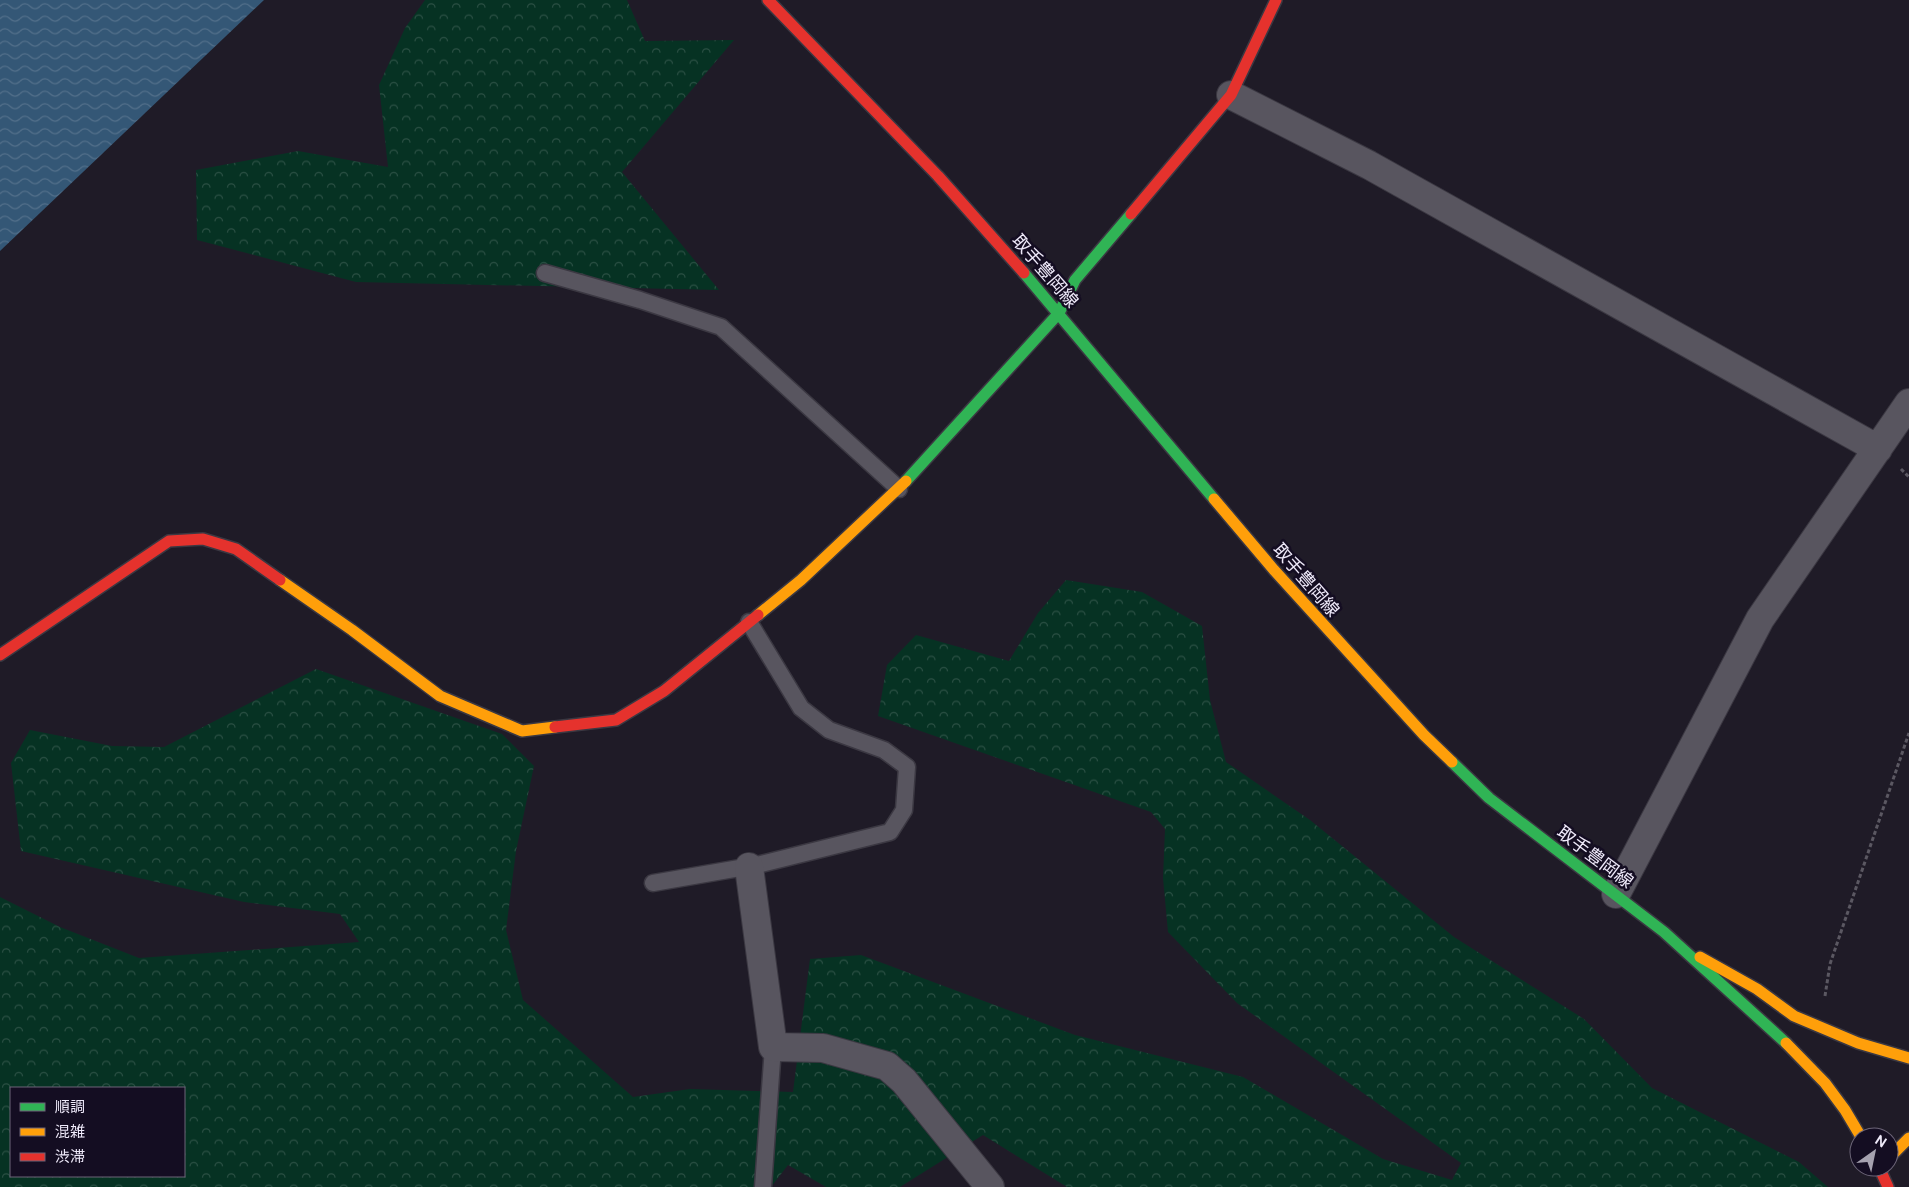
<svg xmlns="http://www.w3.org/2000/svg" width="1909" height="1187" font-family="'DM Sans','Noto Sans JP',sans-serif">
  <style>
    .forest { fill: url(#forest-crowns); fill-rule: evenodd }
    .water { fill: url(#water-waves) }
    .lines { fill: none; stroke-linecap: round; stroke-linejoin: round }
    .lane-casing { stroke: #3b3842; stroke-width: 19 }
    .street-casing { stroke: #3b3842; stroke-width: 30 }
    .fast-casing { stroke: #3b3842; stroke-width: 14 }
    .slow-casing { stroke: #3b3842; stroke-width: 14 }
    .jam-casing { stroke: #3b3842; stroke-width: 14 }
    .path { stroke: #5b5862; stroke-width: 3; stroke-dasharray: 4 2.5; stroke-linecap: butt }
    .lane { stroke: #58555f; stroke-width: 16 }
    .street { stroke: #58555f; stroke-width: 28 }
    .fast { stroke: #30b455; stroke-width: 11 }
    .slow { stroke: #ff9f0a; stroke-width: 11 }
    .jam { stroke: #e5322d; stroke-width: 11 }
    .labels { text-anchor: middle; stroke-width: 5; stroke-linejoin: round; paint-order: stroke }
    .street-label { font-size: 18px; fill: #efeafa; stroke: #140d22 }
  </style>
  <defs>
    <pattern id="forest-crowns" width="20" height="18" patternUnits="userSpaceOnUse" patternTransform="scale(1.25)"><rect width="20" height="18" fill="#063223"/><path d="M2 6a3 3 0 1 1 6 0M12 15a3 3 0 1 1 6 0" fill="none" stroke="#2b5044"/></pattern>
    <pattern id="water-waves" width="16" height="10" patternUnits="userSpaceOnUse" patternTransform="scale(1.25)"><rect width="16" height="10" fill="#345776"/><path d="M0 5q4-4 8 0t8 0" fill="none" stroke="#526f8a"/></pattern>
  </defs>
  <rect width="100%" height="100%" fill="#1f1b27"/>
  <!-- forest -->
  <path class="forest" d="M425,0H627L645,41L734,40L622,172L719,290L356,282L197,240L196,170L298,151L388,167L379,85L405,28Z
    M1066,580L1142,592L1202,626L1210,700L1226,762L1310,820L1454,937L1584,1019L1652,1088L1799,1162L1828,1187H1067L983,1135L900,1187H826L788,1165L771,1187H0V897L60,927L139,958L359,942L340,914L244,902L21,851L11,763L30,730L112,746L164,747L316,669L502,734L534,766L516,851L506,930L523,1000L633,1097L690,1089L793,1092L810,959L861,955L1075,1035L1243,1077L1383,1159L1452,1180L1461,1163L1237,1003L1168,932L1163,878L1165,829L1151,812L878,716L887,665L916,635L1009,661L1038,613ZM11,1088H184V1176H11Z"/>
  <!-- water -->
  <path class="water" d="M0,0H264L0,251Z"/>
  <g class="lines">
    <defs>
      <path id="lane" d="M545,273L640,300L721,327L899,489
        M653,883L757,865L890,832L904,810L907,767L884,750L829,730L801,708L749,622
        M763,1187L773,1047"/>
      <path id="street" d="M1231,95L1369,165L1878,449
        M749,867L773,1047L823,1048L887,1066L904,1081L990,1187
        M1616,894L1760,619L1909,403"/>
      <path id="fast" d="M1024,273L1214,499
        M906,481L1059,313L1075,280L1131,214
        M1452,762L1489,798L1664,932L1786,1043"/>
      <path id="slow" d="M1214,499L1274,570L1424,735L1452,762
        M280,580L352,630L440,696L522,731L555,727
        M758,615L801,580L906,481
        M1700,957L1757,989L1794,1016L1858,1043L1909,1058
        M1786,1043L1825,1083L1845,1110L1861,1137
        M1889,1158L1909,1138"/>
      <path id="jam" d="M768,0L938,176L1024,273
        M1131,214L1231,95L1276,0
        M0,655L169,541L203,539L236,549L280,580
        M555,727L616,720L664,691L758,615
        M1879,1167L1888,1187"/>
    </defs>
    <!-- lane casing -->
    <use href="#lane" class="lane-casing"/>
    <!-- street casing -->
    <use href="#street" class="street-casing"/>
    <!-- fast casing -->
    <use href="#fast" class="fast-casing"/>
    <!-- slow casing -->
    <use href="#slow" class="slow-casing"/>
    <!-- jam casing -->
    <use href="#jam" class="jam-casing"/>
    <!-- path -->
    <path class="path" d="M1901,469L1909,477
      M1825,996L1830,964L1909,733"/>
    <!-- lane -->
    <use href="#lane" class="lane"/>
    <!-- street -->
    <use href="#street" class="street"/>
    <!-- fast -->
    <use href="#fast" class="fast"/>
    <!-- slow -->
    <use href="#slow" class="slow"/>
    <!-- jam -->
    <use href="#jam" class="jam"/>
  </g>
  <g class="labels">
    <!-- street labels -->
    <g class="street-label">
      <text transform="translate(1045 271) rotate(49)" y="6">取手豊岡線</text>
      <text transform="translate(1306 580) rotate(49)" y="6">取手豊岡線</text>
      <text transform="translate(1595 857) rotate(37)" y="6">取手豊岡線</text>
    </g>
  </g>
  <!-- legend -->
  <rect x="10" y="1087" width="175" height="90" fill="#140d22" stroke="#6c6578"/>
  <rect x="20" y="1103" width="25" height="8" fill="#30b455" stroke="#6c6578"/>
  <text x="55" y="1112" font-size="15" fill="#efeafa">順調</text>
  <rect x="20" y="1128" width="25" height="8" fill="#ff9f0a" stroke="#6c6578"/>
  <text x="55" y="1137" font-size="15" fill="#efeafa">混雑</text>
  <rect x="20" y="1153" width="25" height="8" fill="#e5322d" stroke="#6c6578"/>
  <text x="55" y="1162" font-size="15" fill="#efeafa">渋滞</text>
  <!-- north arrow -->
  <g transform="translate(1874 1152) rotate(33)"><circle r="24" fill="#140d22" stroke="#6c6578"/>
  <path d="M0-4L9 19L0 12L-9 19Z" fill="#a6a2b0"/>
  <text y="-8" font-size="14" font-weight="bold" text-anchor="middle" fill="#efeafa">N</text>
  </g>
</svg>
